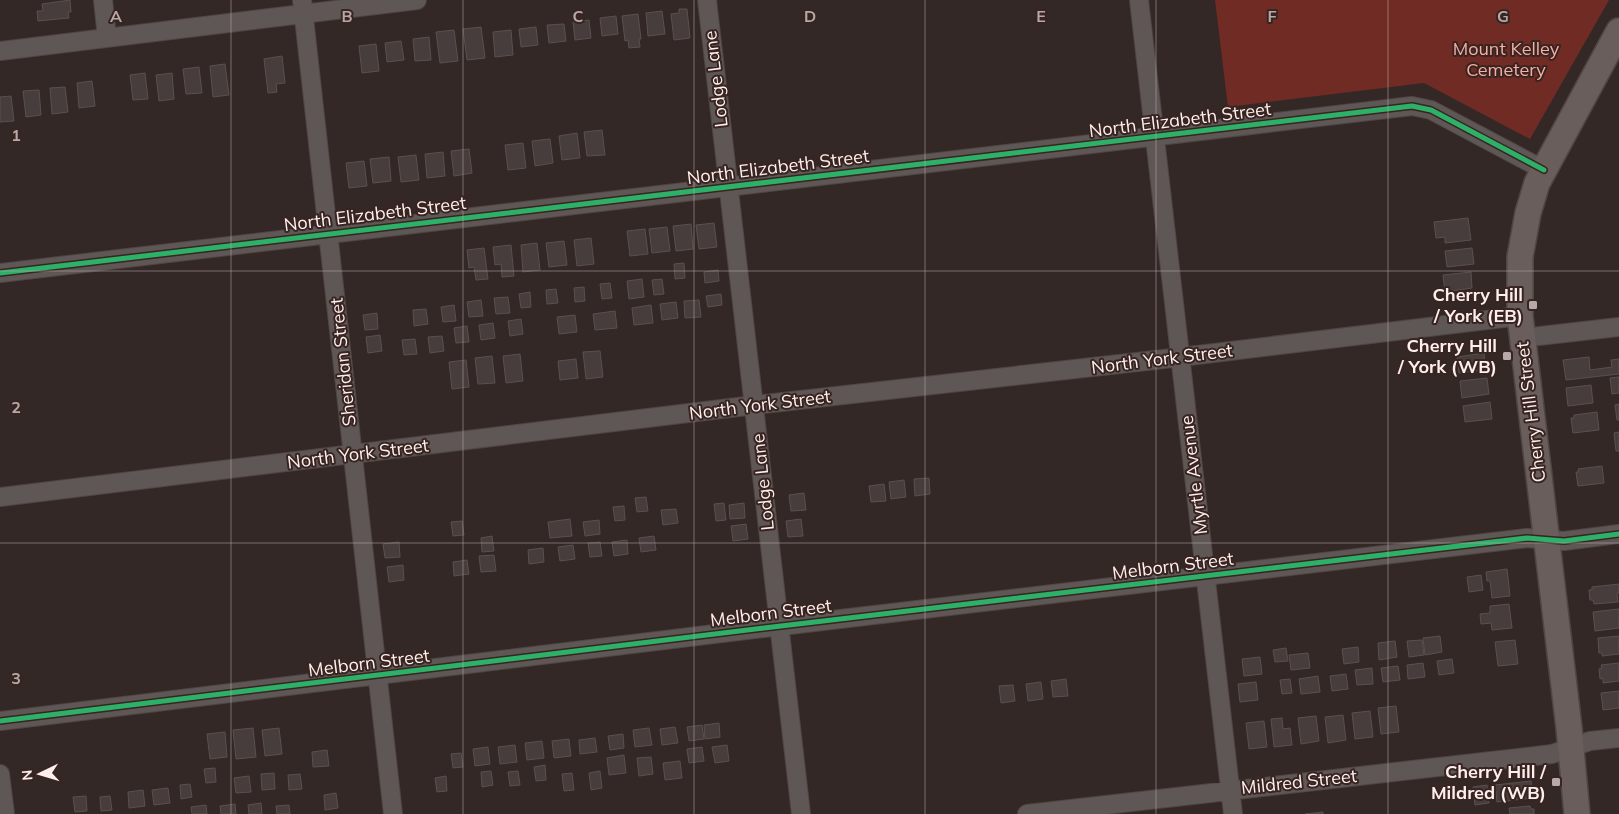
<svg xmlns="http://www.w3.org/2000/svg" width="1619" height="814" font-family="Mulish,sans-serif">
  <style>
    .green { fill: #702b24 }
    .building { fill: #473d3c; stroke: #5b504f }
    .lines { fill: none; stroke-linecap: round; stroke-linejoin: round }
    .street-casing { stroke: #4f4644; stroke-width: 20 }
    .secondary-casing { stroke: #4f4644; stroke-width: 28 }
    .street { stroke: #5f5756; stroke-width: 18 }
    .secondary { stroke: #695e5c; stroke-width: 25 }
    .cycleway-casing { stroke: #382421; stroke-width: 8 }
    .cycleway { stroke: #2db169; stroke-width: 5 }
    .grid { fill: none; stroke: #b6a9a7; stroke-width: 1; stroke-opacity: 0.55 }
    .poi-dot { fill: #b6a9a7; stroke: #382421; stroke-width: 2 }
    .labels { text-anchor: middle; stroke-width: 4; stroke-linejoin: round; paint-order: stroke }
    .park-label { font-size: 18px; fill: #f6afa4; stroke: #382421 }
    .street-label { font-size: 18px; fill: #fdefed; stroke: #382421 }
    .poi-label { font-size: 18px; font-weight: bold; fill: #fdefed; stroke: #382421; text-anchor: end }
    .grid-label { font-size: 16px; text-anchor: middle; font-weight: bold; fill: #b6a9a7; stroke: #382421; stroke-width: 4; stroke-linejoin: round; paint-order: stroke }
  </style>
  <rect width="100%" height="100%" fill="#332826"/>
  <!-- green -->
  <path class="green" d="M1215,0H1609L1530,139L1424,83L1228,107Z"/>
  <!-- building -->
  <path class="building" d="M70,0L71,12H68L69,18L38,21L37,11H43L42,4Z
    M679,9H687L690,38L674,40L671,14L679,13Z
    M662,11L665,34L648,36L646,13Z
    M638,14L641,39H639L640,47L629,48L628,40L625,41L622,16Z
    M616,16L618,34L602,36L600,18Z
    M589,20L591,38L575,40L573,22Z
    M564,24L566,41L549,43L547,25Z
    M481,27L485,58L467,60L463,29Z
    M536,27L538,45L521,47L519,29Z
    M454,30L458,61L440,63L436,32Z
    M511,30L513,55L495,57L493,32Z
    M429,37L431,60L415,61L413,39Z
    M401,41L404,60L387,62L385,43Z
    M376,44L379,71L362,73L359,46Z
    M282,56L285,83L276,84L277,92L268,93L264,59Z
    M225,64L229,95L213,97L210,66Z
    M199,67L202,93L186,94L183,69Z
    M145,73L148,99L133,100L130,75Z
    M172,73L174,99L159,101L156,75Z
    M92,81L95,106L79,108L77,83Z
    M65,87L68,112L52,114L50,88Z
    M39,90L41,115L26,117L23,91Z
    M11,96L14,121L0,122V97Z
    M602,130L605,155L587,156L584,132Z
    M577,133L580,158L562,160L559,136Z
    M550,139L553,163L535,166L532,141Z
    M523,143L526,168L508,170L505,145Z
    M469,149L472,173L454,176L451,151Z
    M443,152L445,176L427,178L425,154Z
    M416,155L419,180L401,182L398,157Z
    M389,157L391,181L373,183L370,159Z
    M364,161L367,186L349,188L346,163Z
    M1468,218L1471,240L1445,243V237L1436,238L1434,222Z
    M714,223L717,247L699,249L696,225Z
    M691,224L693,249L676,251L673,226Z
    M667,227L670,251L652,253L649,229Z
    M645,229L648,254L630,256L627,231Z
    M591,238L594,264L577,266L574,240Z
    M564,241L567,265L549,267L546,243Z
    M537,243L540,270L523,272L521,245Z
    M511,245L514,276L502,277L501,264L495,265L493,247Z
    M484,248L488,279L476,280L474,267L469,268L467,250Z
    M1472,248L1474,264L1447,267L1445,251Z
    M684,263L685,278L675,279L674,264Z
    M718,270L719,281L705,283L704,272Z
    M1471,272L1472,288L1445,292L1443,275Z
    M642,279L644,297L629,299L627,281Z
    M662,279L664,294L654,295L652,280Z
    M610,283L612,298L602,299L600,284Z
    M584,287L585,301L575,302L574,288Z
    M556,289L558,303L547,304L546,290Z
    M530,292L531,307L521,308L519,294Z
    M721,294L722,305L708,307L706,296Z
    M508,297L510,313L496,314L494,298Z
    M481,300L483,316L469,317L467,302Z
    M699,300L701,317L685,318L684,301Z
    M676,302L678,318L662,320L660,304Z
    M454,305L456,321L443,322L441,307Z
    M651,305L653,323L634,325L632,308Z
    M426,309L428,324L414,326L413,310Z
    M615,311L617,328L595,330L593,314Z
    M377,313L378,329L365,330L363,315Z
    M575,315L577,332L559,334L557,317Z
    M521,319L523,334L510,336L508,321Z
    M493,323L495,338L481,340L479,325Z
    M467,326L469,342L456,343L454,328Z
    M380,335L382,351L368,353L366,337Z
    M442,336L444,351L430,353L428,337Z
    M415,339L417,354L404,355L402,340Z
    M600,351L603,377L586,379L583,352Z
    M1484,353L1485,365H1483V370L1459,373L1457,357Z
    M520,354L523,381L506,383L503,356Z
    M492,356L495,383L478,384L475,358Z
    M1589,357L1590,370L1612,367L1611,360L1619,359V374L1566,380L1563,360Z
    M576,359L578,378L560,380L558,361Z
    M466,360L469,387L452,389L449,362Z
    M1619,377V393L1612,394L1610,378Z
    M1487,378L1489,394L1462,398L1460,381Z
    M1591,385L1593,403L1568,406L1566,388Z
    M1490,402L1492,419L1465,422L1463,406Z
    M1619,404V420H1617L1615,405Z
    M1597,412L1599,430L1573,433L1571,418H1574V415Z
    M1619,432V451H1616L1614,433Z
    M1602,466L1604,483L1578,486L1576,472H1579L1578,469Z
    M929,478L930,494L915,496L914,479Z
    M904,480L906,497L891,499L889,482Z
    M884,484L886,501L871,502L869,486Z
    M804,493L806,510L791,511L789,495Z
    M646,497L648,511L637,512L635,498Z
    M724,503L726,520L716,521L714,504Z
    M744,503L745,518L730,519L729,505Z
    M624,506L625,520L615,521L613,507Z
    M676,509L678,523L663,525L661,510Z
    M570,519L572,536L550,538L548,522Z
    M801,519L803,536L788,537L786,521Z
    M599,520L600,534L585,536L583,522Z
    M462,521L464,535L453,536L451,522Z
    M746,524L748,539L733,541L731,526Z
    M492,536L494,551L482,552L481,538Z
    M654,536L656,550L641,552L639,538Z
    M627,540L628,554L614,556L612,542Z
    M399,542L400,557L385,558L383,544Z
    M600,542L602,556L590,557L588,543Z
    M573,545L575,559L560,561L558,547Z
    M543,548L544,562L529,564L528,550Z
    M494,555L496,571L481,572L479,556Z
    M467,560L469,574L454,576L453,562Z
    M403,565L404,580L389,582L387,567Z
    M1507,569L1510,596L1492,598L1490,581H1487L1486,572Z
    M1481,575L1483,590L1469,592L1467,577Z
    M1619,584V593H1617L1618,602L1594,604L1593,600H1590L1589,590H1592V587Z
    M1509,604L1512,628L1492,630L1491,623L1481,624L1480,614L1490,613V606Z
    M1619,609V628L1595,631L1593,612Z
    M1440,636L1442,652L1425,655L1423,638Z
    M1619,636V654L1602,656V653H1599L1598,638Z
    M1422,640L1424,655L1409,657L1407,641Z
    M1515,640L1518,664L1498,666L1495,642Z
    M1395,641L1397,657L1379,660L1378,643Z
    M1358,647L1359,662L1344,664L1342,649Z
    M1286,648L1288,661L1275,662L1273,650Z
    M1308,653L1310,668L1291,670L1289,655Z
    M1260,657L1262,674L1244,676L1242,659Z
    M1452,659L1454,673L1439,675L1437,661Z
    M1423,663L1425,677L1408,679L1407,665Z
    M1619,663V681L1603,683V678L1600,679L1599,669L1602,668L1601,665Z
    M1398,666L1400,680L1383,682L1381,668Z
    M1372,668L1373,684L1357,685L1355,670Z
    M1346,674L1348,689L1332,691L1330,676Z
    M1318,676L1320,692L1301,694L1299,679Z
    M1066,679L1068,696L1053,697L1051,681Z
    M1290,679L1292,693L1282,694L1280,680Z
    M1041,682L1043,699L1028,701L1026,684Z
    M1256,682L1258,700L1240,702L1238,684Z
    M1013,685L1015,701L1001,703L999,686Z
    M1619,691V708L1603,710L1601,693Z
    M1396,706L1399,732L1381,734L1378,708Z
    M1370,711L1373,737L1355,739L1352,713Z
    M1343,715L1346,740L1328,743L1325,717Z
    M1316,716L1319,741L1301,744L1298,718Z
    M1282,718L1283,729L1290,728L1292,745L1274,747L1271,719Z
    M1264,721L1267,747L1249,749L1246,723Z
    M719,723L720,737L705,739L704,725Z
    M702,725L704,739L689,741L687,727Z
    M675,727L678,743L662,745L660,729Z
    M253,728L256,757L236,759L233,730Z
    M279,728L282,754L265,756L262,730Z
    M649,728L652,745L635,747L633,730Z
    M225,732L227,757L210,759L207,734Z
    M623,734L624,748L610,750L608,736Z
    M595,738L597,752L580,754L579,740Z
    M569,739L571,756L554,758L552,741Z
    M542,741L544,758L527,760L525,743Z
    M515,745L517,762L500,764L498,747Z
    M727,745L729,761L715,763L712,747Z
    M488,747L490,764L475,766L473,749Z
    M702,747L704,761L689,763L687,749Z
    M327,750L329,766L313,767L312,752Z
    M461,753L463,767L453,768L451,754Z
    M624,755L626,773L609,775L607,758Z
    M651,757L653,774L639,776L637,758Z
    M680,761L682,778L665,780L663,763Z
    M545,765L546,780L536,781L534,767Z
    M215,768L216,782L206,783L204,769Z
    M491,771L493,785L482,787L481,772Z
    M518,771L520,785L510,786L508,772Z
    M600,771L602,788L591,790L589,773Z
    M274,773L275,789L262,790L261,774Z
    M572,773L574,790L564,791L562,774Z
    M300,774L302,789L289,790L288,775Z
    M249,776L251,792L236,793L234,778Z
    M446,776L447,791L437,792L435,778Z
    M1531,781L1533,798L1497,802L1495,785Z
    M190,784L192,797L181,799L180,785Z
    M1487,785L1489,803L1475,805L1473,787Z
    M168,788L170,803L154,805L152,790Z
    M143,790L145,806L129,808L128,792Z
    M336,793L338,808L325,810L324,795Z
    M86,796L87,811L75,812L73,797Z
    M110,796L112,810L101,811L100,797Z
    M261,803L262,814H249L248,805Z
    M235,804L236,814H221L220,806Z
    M206,805L207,814H192L191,807Z
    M289,805L290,814H277L276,806Z
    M1530,806L1531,809H1534V814H1510L1509,808Z
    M1323,812V814H1305Z"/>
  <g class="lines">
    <defs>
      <path id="street" d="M103,0L107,38
        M302,0L393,814
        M707,0L801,814
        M1139,0L1233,814
        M0,51L417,0
        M0,273L1412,106L1431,110L1544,170
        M1522,338L1619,327
        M0,497L738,407L1164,359L1520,316
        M0,721L764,628L1527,538L1564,541L1619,534
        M0,774L5,814
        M1027,814L1552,754L1590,741L1619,738"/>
      <path id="secondary" d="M1577,814L1569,728L1520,316V257L1528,213L1537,183L1619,31"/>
    </defs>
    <!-- street casing -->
    <use href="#street" class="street-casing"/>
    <!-- secondary casing -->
    <use href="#secondary" class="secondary-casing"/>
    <!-- street -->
    <use href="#street" class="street"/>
    <!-- secondary -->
    <use href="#secondary" class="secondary"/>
    <defs>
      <path id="cycleway" d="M0,273L1412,106L1431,110L1544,170
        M0,721L764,628L1527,538L1564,541L1619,534"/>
    </defs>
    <!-- cycleway casing -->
    <use href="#cycleway" class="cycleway-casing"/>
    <!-- cycleway -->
    <use href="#cycleway" class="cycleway"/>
  </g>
  <!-- grid -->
  <path class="grid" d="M231,0V814M463,0V814M694,0V814M925,0V814M1156,0V814M1388,0V814M0,271H1619M0,543H1619"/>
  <!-- markers -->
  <g class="poi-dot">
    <rect x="1528" y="300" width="10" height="10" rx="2.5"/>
    <rect x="1502" y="351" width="10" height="10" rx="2.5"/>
    <rect x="1551" y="777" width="10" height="10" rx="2.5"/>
  </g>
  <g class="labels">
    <!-- park labels -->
    <g class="park-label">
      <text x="1506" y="55">Mount Kelley<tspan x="1506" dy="21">Cemetery</tspan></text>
    </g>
    <!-- street labels -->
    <g class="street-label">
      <text transform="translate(716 79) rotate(-97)" y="6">Lodge Lane</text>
      <text transform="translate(1180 120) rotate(-7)" y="6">North Elizabeth Street</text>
      <text transform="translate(778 167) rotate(-7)" y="6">North Elizabeth Street</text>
      <text transform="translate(375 214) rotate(-7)" y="6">North Elizabeth Street</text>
      <text transform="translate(1162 359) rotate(-7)" y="6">North York Street</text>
      <text transform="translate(343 362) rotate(-96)" y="6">Sheridan Street</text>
      <text transform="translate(760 405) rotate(-7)" y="6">North York Street</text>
      <text transform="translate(1531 412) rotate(-97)" y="6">Cherry Hill Street</text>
      <text transform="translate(358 454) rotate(-7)" y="6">North York Street</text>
      <text transform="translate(1194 475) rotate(-97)" y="6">Myrtle Avenue</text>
      <text transform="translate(763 482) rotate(-96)" y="6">Lodge Lane</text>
      <text transform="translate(1173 566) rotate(-7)" y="6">Melborn Street</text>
      <text transform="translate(771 613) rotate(-7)" y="6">Melborn Street</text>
      <text transform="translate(369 663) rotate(-7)" y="6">Melborn Street</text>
      <text transform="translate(1299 782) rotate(-6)" y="6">Mildred Street</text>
    </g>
    <!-- poi labels -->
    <g class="poi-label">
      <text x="1523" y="301">Cherry Hill<tspan x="1523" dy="21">/ York (EB)</tspan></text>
      <text x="1497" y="352">Cherry Hill<tspan x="1497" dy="21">/ York (WB)</tspan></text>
      <text x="1546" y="778">Cherry Hill /<tspan x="1546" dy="21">Mildred (WB)</tspan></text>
    </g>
  </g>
  <g class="grid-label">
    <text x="116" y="22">A</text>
    <text x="347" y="22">B</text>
    <text x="578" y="22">C</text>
    <text x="810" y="22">D</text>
    <text x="1041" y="22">E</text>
    <text x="1272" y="22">F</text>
    <text x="1503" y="22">G</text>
    <text x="16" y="141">1</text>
    <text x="16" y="413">2</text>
    <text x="16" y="684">3</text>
  </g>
  <!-- north arrow -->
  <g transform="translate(40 774) rotate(265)" stroke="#382421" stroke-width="4" paint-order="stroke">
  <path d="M0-4L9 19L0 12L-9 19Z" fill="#fdefed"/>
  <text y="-8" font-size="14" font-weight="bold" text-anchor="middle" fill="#fdefed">N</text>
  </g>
</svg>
